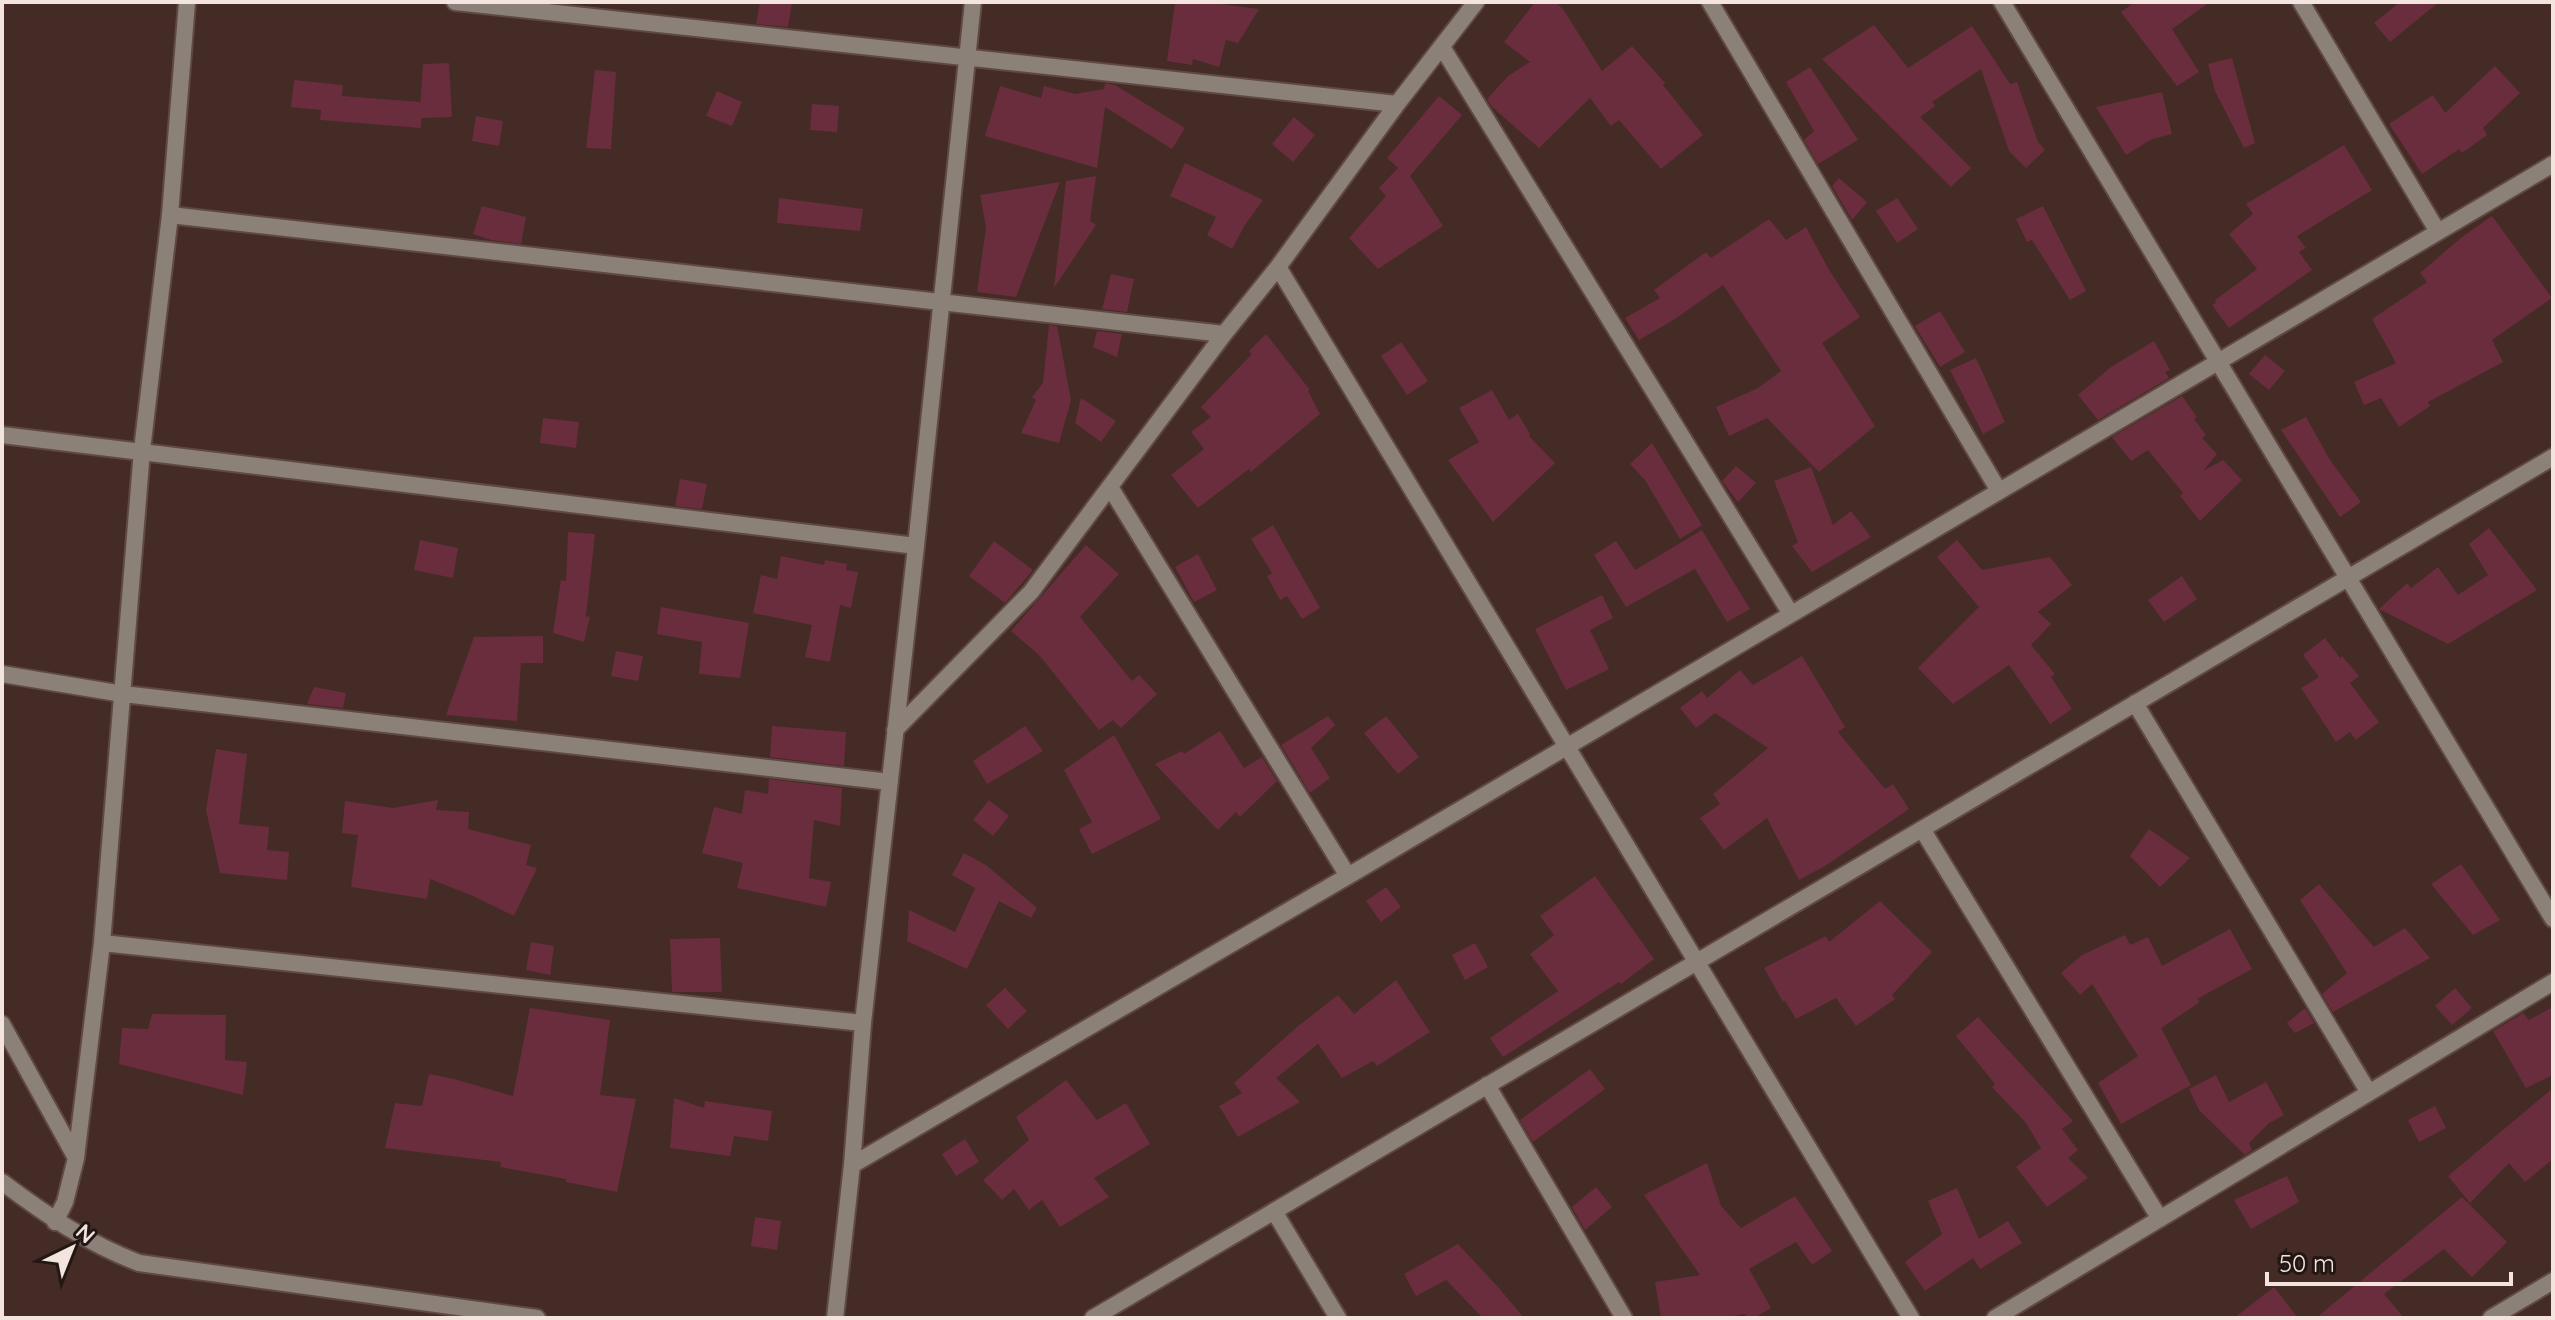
<svg xmlns="http://www.w3.org/2000/svg" width="2555" height="1320" font-family="Quicksand,sans-serif">
  <style>
    .building { fill: #6a2d3e }
    .lines { fill: none; stroke-linecap: round; stroke-linejoin: round }
    .street-casing { stroke: #604943; stroke-width: 20 }
    .street { stroke: #8b8179; stroke-width: 16 }
  </style>
  <rect width="100%" height="100%" fill="#442b25"/>
  <!-- building -->
  <path class="building" d="M760,2H792L788,27L756,24Z
    M1175,2H1205L1259,9L1238,43L1226,40L1219,67L1193,59L1192,65L1167,61Z
    M1535,2H1555L1563,9L1602,71L1632,46L1665,83L1663,85L1703,135L1661,169L1619,120L1611,126L1590,98L1539,148L1492,107L1487,99L1508,76L1530,62L1504,42Z
    M2135,2H2210L2172,29L2199,72L2177,86L2121,12Z
    M2400,2H2439L2390,42L2374,23Z
    M1874,25L1908,68L1972,26L2010,84L2017,82L2038,142L2045,150L2026,168L2009,151L1981,69L1932,102L1935,106L1920,117L1971,168L1951,187L1822,59Z
    M2232,58L2255,143L2244,148L2215,91L2208,64Z
    M449,63L452,117L421,118V128L320,120L321,110L291,107L294,80L343,85L342,96L420,102V107L423,64Z
    M2495,66L2520,93L2483,128L2487,135L2462,153L2459,149L2422,174L2389,124L2433,95L2445,113Z
    M1810,67L1858,140L1818,164L1804,140L1814,131L1786,82Z
    M595,70L616,72L611,149L586,148Z
    M1105,83L1115,85L1185,128L1172,149L1105,107L1097,168L985,136L1000,86L1041,98L1044,86L1075,94L1104,89Z
    M717,91L742,102L732,126L706,116Z
    M2162,92L2172,134L2152,139L2126,155L2096,107Z
    M1439,96L1462,115L1410,176L1443,226L1378,269L1349,238L1386,196L1379,188L1398,168L1387,158Z
    M812,104L839,106L837,132L810,130Z
    M476,116L503,121L499,146L472,141Z
    M1294,117L1315,135L1293,162L1272,144Z
    M2344,145L2372,190L2297,236L2306,248L2299,252L2312,270L2229,328L2212,305L2216,303L2215,300L2257,269L2229,234L2253,214L2246,204Z
    M1185,163L1263,200L1245,225L1232,249L1207,235L1216,217L1170,196Z
    M1096,176L1090,221L1096,225L1054,288L1066,181Z
    M1839,178L1867,202L1852,220L1832,186Z
    M1060,182L1016,297L977,292L986,227L980,195Z
    M779,198L863,209L860,231L777,223Z
    M1897,198L1918,229L1897,243L1876,211Z
    M482,206L526,217L521,244L491,240L473,234Z
    M2043,206L2086,291L2070,300L2032,240L2027,242L2016,219Z
    M2492,216L2552,298L2492,340L2503,362L2428,402L2430,406L2399,427L2381,398L2364,405L2354,382L2396,363L2372,319L2427,282L2420,273L2462,237Z
    M1769,219L1786,240L1806,227L1829,270L1860,317L1822,343L1875,426L1819,472L1767,418L1729,436L1716,407L1758,388L1781,371L1723,285L1675,319L1639,340L1625,318L1660,298L1654,290L1706,252L1711,258Z
    M1111,274L1134,279L1127,312L1102,309Z
    M1940,311L1965,352L1940,367L1915,326Z
    M1049,325L1057,326L1071,400L1059,443L1021,433L1036,400L1032,397L1043,383Z
    M1097,331L1122,334L1117,357L1093,347Z
    M1266,334L1310,390L1308,391L1320,414L1251,472L1249,469L1198,508L1171,475L1204,449L1191,432L1211,417L1201,407L1252,354L1249,351Z
    M2154,341L2170,370L2165,372L2169,378L2098,420L2078,395L2111,367Z
    M1401,342L1428,381L1407,395L1381,356Z
    M2265,355L2285,371L2269,390L2249,374Z
    M1976,358L2005,422L1983,434L1950,370Z
    M1492,390L1509,420L1518,414L1530,434L1529,436L1555,463L1493,522L1448,460L1479,442L1459,408Z
    M2182,396L2197,417L2194,419L2206,435L2202,438L2217,454L2203,471L2223,460L2242,480L2200,521L2180,496L2183,493L2148,450L2131,461L2112,437Z
    M1081,398L1116,421L1101,442L1075,423Z
    M2306,417L2330,460L2361,502L2340,517L2281,430Z
    M543,418L579,422L576,448L540,443Z
    M1652,443L1702,525L1680,539L1645,480L1630,464Z
    M1736,466L1756,483L1738,502L1722,481Z
    M1811,467L1833,525L1851,511L1871,537L1812,572L1792,546L1798,542L1774,481Z
    M680,479L707,484L702,509L675,506Z
    M1273,525L1320,608L1302,619L1287,596L1280,600L1267,576L1272,573L1251,539Z
    M2489,528L2537,590L2448,644L2379,609L2407,583L2411,588L2438,567L2458,595L2488,575L2469,544Z
    M1702,530L1750,609L1727,622L1695,569L1626,607L1594,555L1616,541L1635,570Z
    M568,532L595,534L586,616L590,617L584,642L553,633L561,580L566,581Z
    M420,540L458,548L453,578L414,570Z
    M1957,540L1982,570L2050,557L2072,585L2038,612L2051,624L2031,645L2055,674L2051,677L2072,709L2050,724L2009,665L1953,704L1918,668L1979,607L1937,557Z
    M994,541L1033,570L1005,603L969,576Z
    M1086,545L1119,574L1080,617L1132,681L1139,675L1157,694L1121,728L1113,720L1099,730L1040,656L1011,631Z
    M1198,554L1217,590L1194,602L1175,567Z
    M781,556L824,565L825,560L847,564L846,570L858,572L851,608L840,605L830,662L805,657L812,625L753,613L761,575L777,579Z
    M2182,576L2197,599L2164,622L2148,600Z
    M1602,595L1613,618L1590,630L1609,669L1566,690L1535,629Z
    M661,607L749,623L740,678L699,674L702,642L657,634Z
    M543,636V663H521L517,721L446,715L474,637Z
    M2325,638L2340,658L2342,656L2359,676L2350,683L2379,722L2356,740L2350,732L2336,742L2301,688L2319,677L2303,655Z
    M616,651L643,656L638,681L611,676Z
    M1802,656L1845,727L1838,732L1885,789L1893,784L1909,809L1825,866L1799,880L1767,818L1724,850L1700,818L1720,804L1713,794L1768,748L1715,713L1696,728L1680,708L1702,691L1707,698L1740,670L1753,685Z
    M314,687L346,693L343,708L307,704Z
    M1328,716L1335,725L1311,748L1330,778L1310,793L1281,745Z
    M1386,716L1419,757L1398,774L1364,733Z
    M772,726L846,732L844,766L770,757Z
    M1025,726L1043,751L987,784L973,761Z
    M1220,731L1244,768L1262,757L1277,781L1240,817L1236,812L1218,830L1155,764L1182,751L1184,754Z
    M1114,735L1161,819L1092,854L1079,829L1092,822L1064,770Z
    M216,749L247,754L239,824L269,827L267,850L289,852L287,880L220,873L206,810Z
    M769,779L842,788L840,826L814,820L809,878L831,882L826,907L737,888L743,863L702,853L714,807L742,814L745,790L768,794Z
    M438,800L436,810L469,812L468,829L531,845L526,865L537,868L514,916L473,896L430,879L427,899L351,887L358,835L342,833L345,801L393,808Z
    M989,800L1009,816L993,836L973,820Z
    M2149,829L2190,858L2160,887L2130,856Z
    M964,853L986,865L1037,908L1031,918L999,901L967,969L907,941L909,910L955,932L975,888L952,875Z
    M2461,864L2500,920L2473,935L2431,884Z
    M1595,876L1654,959L1621,984L1619,982L1503,1057L1490,1038L1558,991L1530,954L1554,935L1540,916Z
    M2319,884L2374,947L2405,928L2430,958L2333,1012L2322,994L2347,973L2300,900Z
    M1386,887L1401,907L1381,922L1366,901Z
    M1880,901L1932,952L1892,995L1895,999L1856,1026L1836,998L1796,1019L1785,1001L1783,1002L1764,968L1826,936L1829,942Z
    M2230,929L2252,969L2197,999L2200,1002L2161,1028L2191,1085L2121,1124L2098,1083L2138,1056L2092,984L2080,995L2061,973L2082,955L2125,935L2130,945L2148,937L2162,966Z
    M720,938L722,992H672L670,939Z
    M531,942L554,946L550,975L526,970Z
    M1475,943L1488,967L1465,980L1452,955Z
    M1396,980L1430,1032L1377,1066L1373,1061L1342,1078L1318,1044L1276,1078L1300,1102L1238,1137L1219,1106L1242,1093L1234,1083L1297,1027L1338,995L1354,1014Z
    M1005,988L1027,1011L1008,1029L986,1005Z
    M2455,988L2472,1008L2452,1025L2435,1006Z
    M2553,1007V1075L2526,1088L2493,1031L2523,1013L2529,1020Z
    M530,1008L610,1020L600,1095L636,1099L617,1192L566,1182V1179L500,1167L501,1162L385,1148L395,1103L422,1106L429,1074L454,1079L513,1096Z
    M2305,1008L2314,1023L2295,1033L2287,1023Z
    M152,1014L226,1015L225,1060L247,1062L243,1095L119,1064L122,1028L148,1029Z
    M1978,1017L2073,1121L2062,1129L2078,1150L2068,1158L2088,1178L2047,1207L2016,1167L2041,1148L2026,1123L1992,1087L1995,1084L1956,1036Z
    M1590,1069L1605,1089L1533,1142L1520,1120Z
    M2216,1075L2229,1102L2266,1082L2284,1115L2269,1123L2249,1143L2252,1150L2245,1155L2199,1110L2189,1089Z
    M1066,1080L1097,1120L1126,1103L1150,1144L1094,1178L1109,1197L1060,1227L1042,1200L1029,1210L1014,1189L1002,1200L983,1180L1029,1140L1016,1117Z
    M2553,1088V1159L2525,1182L2509,1163L2470,1203L2448,1176Z
    M674,1098L704,1108L705,1101L772,1111L768,1141L734,1136L730,1156L670,1148Z
    M2435,1106L2446,1128L2419,1142L2408,1120Z
    M965,1139L979,1162L956,1176L942,1154Z
    M1707,1163L1721,1206L1741,1228L1795,1196L1832,1251L1812,1265L1796,1242L1749,1269L1771,1308L1754,1318H1747L1745,1314L1721,1318H1661L1655,1282L1700,1275L1644,1195Z
    M2287,1176L2299,1202L2251,1229L2234,1200Z
    M1596,1187L1612,1207L1585,1230L1572,1207Z
    M1957,1188L1979,1239L2008,1221L2022,1243L1980,1269L1973,1258L1925,1291L1905,1262L1942,1234L1928,1201Z
    M2462,1197L2507,1242L2472,1277L2444,1249L2384,1294L2404,1318H2316Z
    M755,1217L781,1221L777,1250L751,1246Z
    M1458,1244L1498,1287L1524,1318H1483L1446,1280L1416,1296L1404,1274Z
    M2274,1287L2298,1318H2234Z"/>
  <g class="lines">
    <defs>
      <path id="street" d="M455,2L1397,104
        M1710,2L1999,491
        M2002,2L2553,919
        M2301,2L2438,232
        M1442,47L1791,614
        M170,215L1224,334
        M1278,267L1911,1318
        M2,435L916,546
        M1110,487L1348,876
        M2,674L123,694L890,782
        M2135,703L2369,1093
        M895,730L1031,592L1224,334L1278,267L1397,104L1476,2
        M1922,829L2160,1219
        M102,943L863,1023
        M2,1024L76,1158
        M1487,1085L1624,1318
        M852,1165L1348,876L2553,164
        M2,1182C46,1215 87,1243 139,1263L537,1318
        M1274,1211L1338,1318
        M55,1222L65,1202L76,1158L102,943L142,450L170,215L187,2
        M835,1318L852,1165L863,1023L916,546L973,2
        M1093,1318L2553,457
        M1995,1318L2553,982
        M2491,1318L2553,1281"/>
    </defs>
    <!-- street casing -->
    <use href="#street" class="street-casing"/>
    <!-- street -->
    <use href="#street" class="street"/>
  </g>
  <!-- border -->
  <rect width="2555" height="1320" fill="none" stroke="#f4e4df" stroke-width="8"/>
  <!-- north arrow -->
  <g transform="translate(72 1248) rotate(43)" stroke="#231714" stroke-width="6" paint-order="stroke">
  <path d="M0-6L14 30L0 20L-14 30Z" fill="#f4e4df"/>
  <text y="-12" font-size="22" font-weight="bold" text-anchor="middle" fill="#f4e4df">N</text>
  </g>
  <!-- scale -->
  <path d="M2267 1272v12h244v-12" fill="none" stroke="#f4e4df" stroke-width="4"/>
  <text x="2279" y="1272" font-size="24" fill="#f4e4df" stroke="#231714" stroke-width="6" paint-order="stroke">50 m</text>
</svg>
